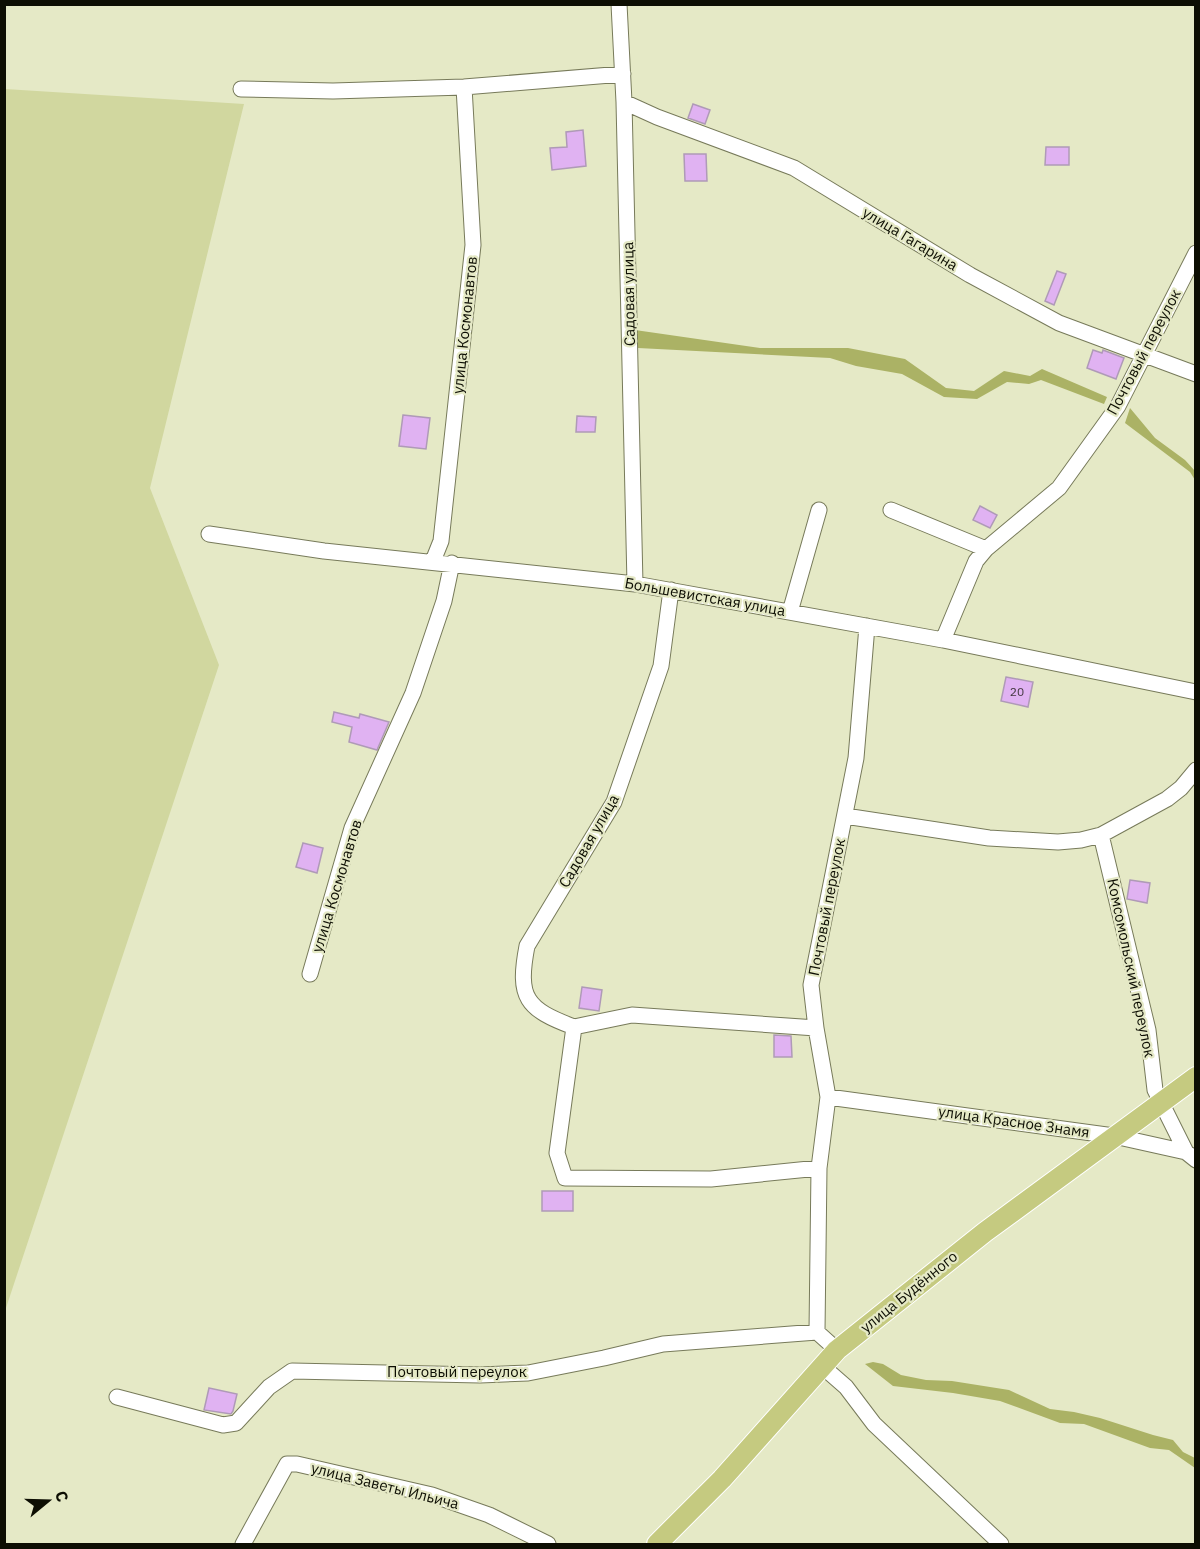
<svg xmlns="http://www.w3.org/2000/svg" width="1200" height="1549" font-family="'IBM Plex Sans',sans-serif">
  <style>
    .green { fill: #d1d79f }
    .forest { fill: #abb265 }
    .building { fill: #e0b2f2; stroke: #af9ab7; stroke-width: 1.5 }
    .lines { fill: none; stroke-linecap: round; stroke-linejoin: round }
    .minor-casing { stroke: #777a5a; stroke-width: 17 }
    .major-casing { stroke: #fff; stroke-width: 22 }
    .minor { stroke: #fff; stroke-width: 15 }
    .major { stroke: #c5ca80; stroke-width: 20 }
    .labels { text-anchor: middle; stroke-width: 4.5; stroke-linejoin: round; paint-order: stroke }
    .number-label { font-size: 12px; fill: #42373f }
    .street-label { font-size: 15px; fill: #0d0e03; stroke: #e5e9c6 }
  </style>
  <rect width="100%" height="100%" fill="#e5e9c6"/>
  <!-- green -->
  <path class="green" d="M5,89L244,104L150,488L219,665L5,1311Z"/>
  <!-- forest -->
  <path class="forest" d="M635,330L760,348H848L905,359L946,388L974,391L1004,371L1030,376L1042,369L1107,397L1104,404L1041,380L1029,384L1007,382L977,399L944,397L902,374L856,366L830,358L638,348Z
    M1130,408L1155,438L1185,460L1195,471V480L1190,472L1125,423Z
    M873,1362L883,1364L901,1375L926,1380L952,1381L1009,1390L1050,1409L1074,1412L1100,1418L1153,1435L1173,1440L1183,1452L1195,1458V1468L1169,1450L1150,1448L1084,1424L1060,1423L1000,1401L953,1393L893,1386L865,1364Z"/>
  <!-- building -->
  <path class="building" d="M693,104L710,110L705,124L688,118Z
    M583,130L586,166L552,170L550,148L567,147L566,132Z
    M1046,147H1069V165H1045Z
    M684,154H706L707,181H685Z
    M1057,271L1066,274L1054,305L1045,301Z
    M1093,350L1102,353L1103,350L1124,358L1116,379L1087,368Z
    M403,415L430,418L426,449L399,446Z
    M577,416L596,417L595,432H576Z
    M980,506L997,515L990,528L973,520Z
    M1006,677L1033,682L1028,707L1001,701Z
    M334,712L359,718L360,714L389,722L377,750L349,742L352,727L332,722Z
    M303,843L323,848L317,873L296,867Z
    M1130,880L1150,883L1147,903L1127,899Z
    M582,987L602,990L599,1011L579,1008Z
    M774,1035L791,1036L792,1057H774Z
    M542,1191H573V1211H542Z
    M209,1388L237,1394L233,1411L231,1414L204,1410Z"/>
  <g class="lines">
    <defs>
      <path id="minor" d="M619,4L624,102L635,584
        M241,89L333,91L464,87L623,74
        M624,102L657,117L794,168L970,275L1059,323L1196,374
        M891,510L986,549
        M209,534L324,551L635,584L943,640L1196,692
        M433,561L441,541L473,245L464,87
        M790,612L819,510
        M943,640L976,561L986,549L1059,488L1118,406L1196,253
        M845,816L989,838L1058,842L1081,840L1101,835L1167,799L1181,788L1196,770
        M1101,835L1148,1030L1155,1090L1186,1152
        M310,974L352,828L413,693L444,601L452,563
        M574,1027C526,1009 517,998 527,946L614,802L661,666L671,590
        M574,1027L557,1153L565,1178L711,1179L819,1168
        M574,1027L632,1015L816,1028
        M828,1097L1114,1136L1186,1152L1196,1160
        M837,1350L817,1332L819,1168L828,1097L816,1028L811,985L856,758L867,626
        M822,1366L846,1387L874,1424L1001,1544
        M117,1397L223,1425L236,1423L269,1387L292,1371L480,1375L528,1373L604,1358L663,1344L817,1332
        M243,1544L287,1464H297L432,1495L489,1515L548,1544"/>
      <path id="major" d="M657,1544L722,1479L837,1350L985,1232L1196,1077"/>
    </defs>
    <!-- minor casing -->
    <use href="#minor" class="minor-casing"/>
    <!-- major casing -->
    <use href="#major" class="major-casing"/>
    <!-- minor -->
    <use href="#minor" class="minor"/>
    <!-- major -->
    <use href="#major" class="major"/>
  </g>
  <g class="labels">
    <!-- number labels -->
    <g class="number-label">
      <text x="1017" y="696">20</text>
    </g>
    <!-- street labels -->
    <g class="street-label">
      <text transform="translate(910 239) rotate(31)" y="5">улица Гагарина</text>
      <text transform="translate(629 294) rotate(-91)" y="5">Садовая улица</text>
      <text transform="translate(465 325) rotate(-84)" y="5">улица Космонавтов</text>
      <text transform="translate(1144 352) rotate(-62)" y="5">Почтовый переулок</text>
      <text transform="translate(705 597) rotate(10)" y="5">Большевистская улица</text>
      <text transform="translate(589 841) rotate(-60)" y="5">Садовая улица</text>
      <text transform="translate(337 886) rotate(-73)" y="5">улица Космонавтов</text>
      <text transform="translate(827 907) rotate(-79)" y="5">Почтовый переулок</text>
      <text transform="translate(1131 968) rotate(78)" y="5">Комсомольский переулок</text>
      <text transform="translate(1014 1122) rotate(8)" y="5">улица Красное Знамя</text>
      <text transform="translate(909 1292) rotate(-39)" y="5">улица Будённого</text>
      <text x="457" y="1377">Почтовый переулок</text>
      <text transform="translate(385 1486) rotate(14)" y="5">улица Заветы Ильича</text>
    </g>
  </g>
  <!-- border -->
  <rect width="1200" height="1549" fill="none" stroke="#0d0e03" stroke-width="12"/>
  <!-- north arrow -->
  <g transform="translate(48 1501) rotate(71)" stroke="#e5e9c6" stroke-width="4.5" paint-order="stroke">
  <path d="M0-4.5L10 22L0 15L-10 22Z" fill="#0d0e03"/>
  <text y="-9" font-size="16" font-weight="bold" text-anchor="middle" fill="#0d0e03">С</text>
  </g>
</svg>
